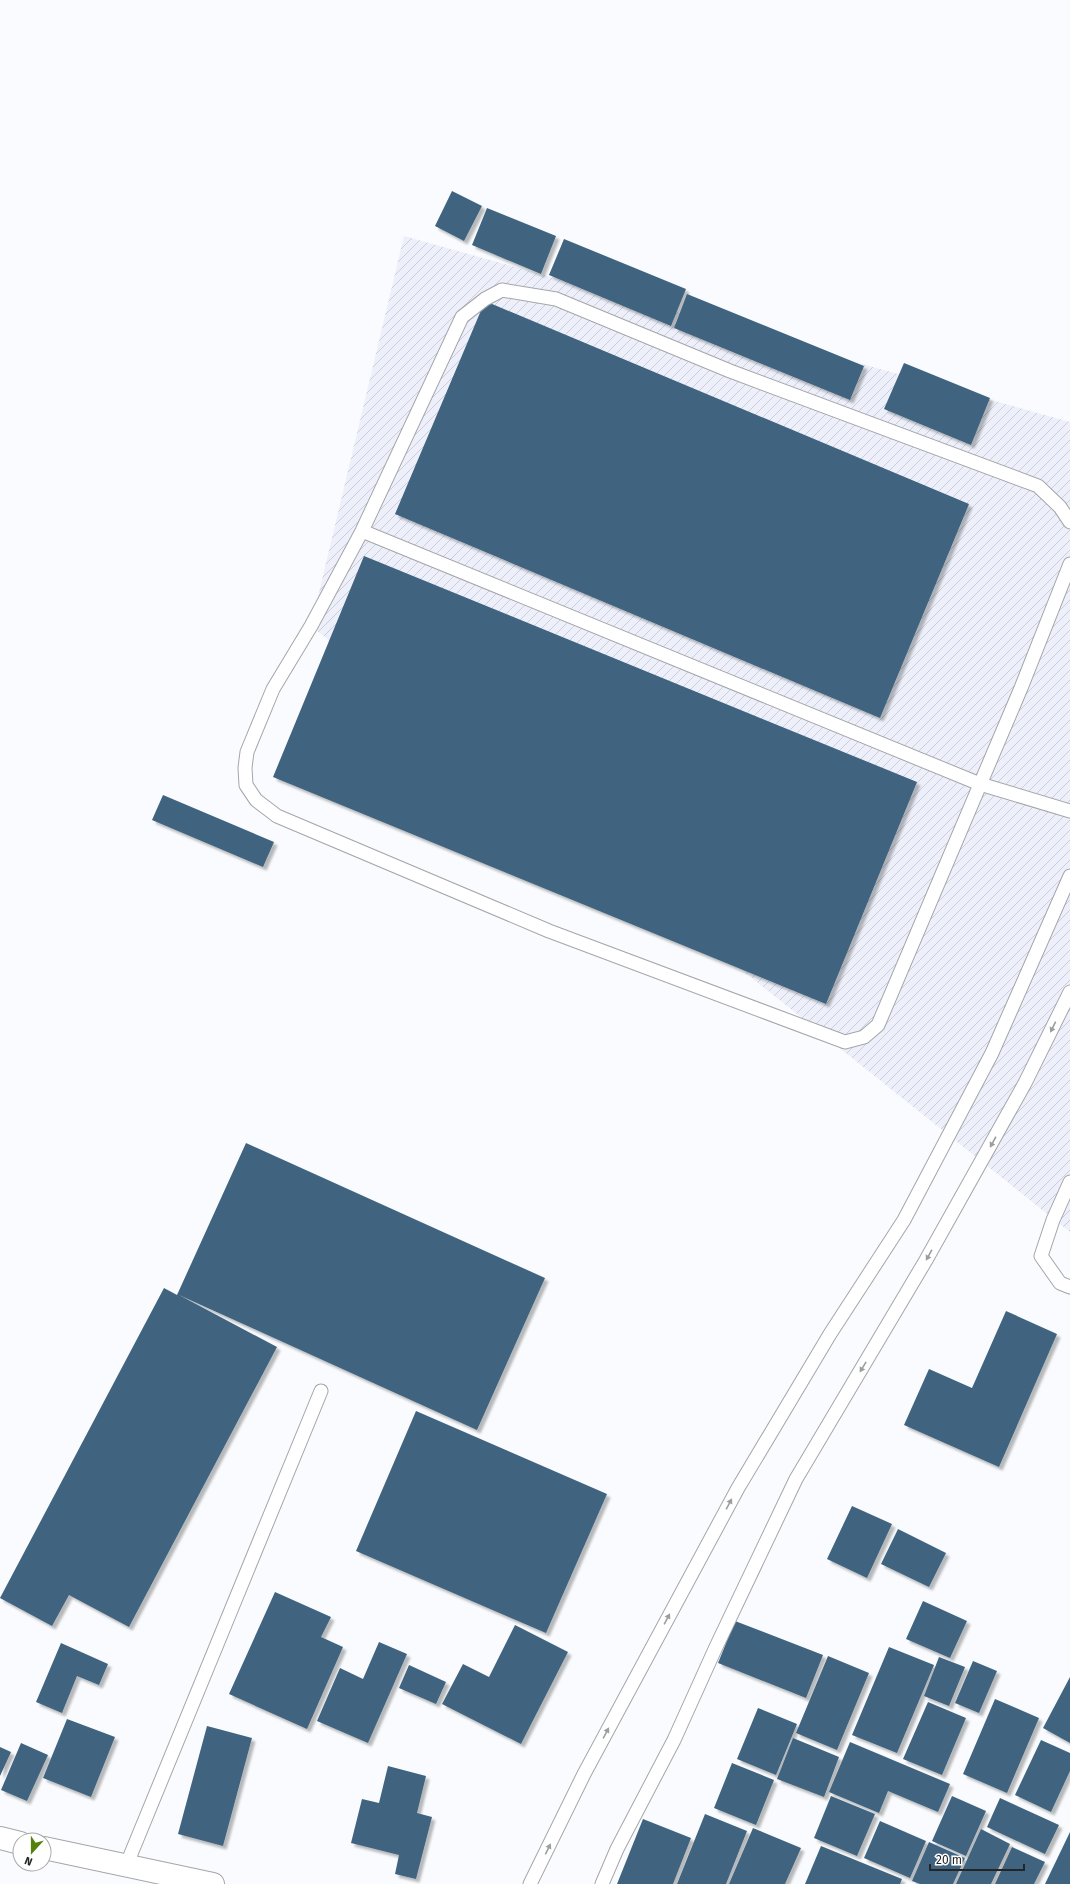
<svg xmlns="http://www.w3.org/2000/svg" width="1070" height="1884" font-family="'Fira Sans',sans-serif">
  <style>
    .industrial { fill: url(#industrial-furrows) }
    .building { fill: #40647f; filter: url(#shadow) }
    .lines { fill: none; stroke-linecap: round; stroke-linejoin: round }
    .lane-casing { stroke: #a4a6aa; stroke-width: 15 }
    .primary-casing { stroke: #a4a6aa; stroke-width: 24 }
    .lane { stroke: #fff; stroke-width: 13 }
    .primary { stroke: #fff; stroke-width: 22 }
    .oneway { fill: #9c9d9e }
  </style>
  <defs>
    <pattern id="industrial-furrows" width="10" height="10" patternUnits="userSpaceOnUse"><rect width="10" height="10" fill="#edf0fa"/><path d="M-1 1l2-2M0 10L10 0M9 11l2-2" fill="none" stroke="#cbced6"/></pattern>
    <filter id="shadow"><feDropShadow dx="3.5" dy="3.5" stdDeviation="1" flood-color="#0004"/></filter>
  </defs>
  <rect width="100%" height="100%" fill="#fafbfe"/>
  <!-- industrial -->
  <path class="industrial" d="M404,236L1070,422V1232L311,626Z"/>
  <!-- building -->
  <path class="building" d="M452,191L482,206L464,241L435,226Z
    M487,208L556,236L541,274L472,245Z
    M564,239L686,289L671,326L549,275Z
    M687,294L864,366L850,400L674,328Z
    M485,301L969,504L880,718L395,514Z
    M904,363L990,398L971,445L884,409Z
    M364,556L917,782L826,1004L273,777Z
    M163,795L274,842L263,867L152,820Z
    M246,1143L545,1278L477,1430L179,1295L277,1347L129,1627L69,1595L52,1626L0,1598L164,1288L177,1295Z
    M1006,1311L1057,1334L999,1467L904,1425L929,1369L972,1388Z
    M416,1411L607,1494L546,1633L356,1551Z
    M852,1506L892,1524L867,1578L827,1559Z
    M898,1529L946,1553L929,1587L881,1564Z
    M275,1592L331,1617L321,1637L343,1647L307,1729L229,1694Z
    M923,1601L967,1621L950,1658L906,1639Z
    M735,1621L823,1655L806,1698L718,1663Z
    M515,1625L568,1652L521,1744L442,1704L463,1664L489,1677Z
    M379,1642L407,1654L368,1743L317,1721L340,1668L363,1679Z
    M61,1643L108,1664L99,1685L77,1676L62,1713L36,1702Z
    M889,1647L934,1665L897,1753L852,1735Z
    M828,1656L869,1673L837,1750L796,1733Z
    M939,1657L965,1667L949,1706L924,1696Z
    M973,1661L997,1671L979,1713L955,1703Z
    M409,1665L446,1682L436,1704L399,1688Z
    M1070,1677V1743L1043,1728Z
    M995,1699L1039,1718L1007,1793L963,1774Z
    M928,1702L966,1718L942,1775L903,1759Z
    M758,1708L797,1724L776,1775L737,1759Z
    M67,1719L115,1737L91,1797L43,1778Z
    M207,1726L252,1738L223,1846L178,1834Z
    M793,1738L839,1757L824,1797L777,1779Z
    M1041,1740L1070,1753V1771L1051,1812L1015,1795Z
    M850,1742L950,1784L938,1812L888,1791L879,1813L829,1792Z
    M21,1743L48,1755L27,1801L1,1790Z
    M0,1747L11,1752L0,1776Z
    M732,1763L774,1780L756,1825L714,1808Z
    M388,1766L426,1776L417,1813L432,1817L416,1879L395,1874L399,1855L351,1843L362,1799L379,1803Z
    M831,1796L875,1814L857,1856L814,1838Z
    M952,1796L986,1811L966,1856L932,1841Z
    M1000,1798L1059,1825L1045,1854L987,1827Z
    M705,1814L747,1831L726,1884H677Z
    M643,1819L691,1838L673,1884H617Z
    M880,1821L926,1841L910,1878L864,1858Z
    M753,1828L801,1848L785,1884H729Z
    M981,1829L1010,1844L991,1884H956Z
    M1070,1832V1884H1045Z
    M929,1842L965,1858L953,1884H920L912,1881Z
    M821,1846L902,1879L900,1884H805Z
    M1012,1847L1045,1862L1034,1884H995Z"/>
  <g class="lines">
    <defs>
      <path id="lane" d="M1070,522L1060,507L1038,486L730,371L556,299L502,290L485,299L462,317L362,531L311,626L273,689L247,752L245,768L246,785L256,800L277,816L549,931L845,1042L864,1037L878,1025L1021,688L1070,564
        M362,531L980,784L1070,811
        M1070,1182L1053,1220L1041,1256L1060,1283L1070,1287
        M126,1866L321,1391
        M530,1884L584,1774L738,1488L830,1334L904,1220L992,1053L1070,876
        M602,1884L617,1849L674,1740L716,1647L796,1479L926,1260L1025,1083L1070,992"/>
      <path id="primary" d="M0,1838L20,1843
        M44,1848L213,1884"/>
    </defs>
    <!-- lane casing -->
    <use href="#lane" class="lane-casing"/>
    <!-- primary casing -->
    <use href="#primary" class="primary-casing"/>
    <!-- lane -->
    <use href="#lane" class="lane"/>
    <!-- primary -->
    <use href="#primary" class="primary"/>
  </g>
  <!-- one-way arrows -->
  <defs><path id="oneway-solid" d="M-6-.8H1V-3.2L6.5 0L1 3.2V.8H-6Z"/></defs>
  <g class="oneway">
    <use href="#oneway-solid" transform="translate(1053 1027) rotate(116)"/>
    <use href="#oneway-solid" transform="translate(993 1142) rotate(119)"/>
    <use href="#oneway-solid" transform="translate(929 1255) rotate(119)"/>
    <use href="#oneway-solid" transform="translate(863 1367) rotate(121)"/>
    <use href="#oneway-solid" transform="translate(729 1504) rotate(-62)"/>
    <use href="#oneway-solid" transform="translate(667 1619) rotate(-62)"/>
    <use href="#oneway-solid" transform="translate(606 1733) rotate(-62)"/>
    <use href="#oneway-solid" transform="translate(548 1849) rotate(-64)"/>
  </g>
  <!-- north arrow -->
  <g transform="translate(32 1852) rotate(201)"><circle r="19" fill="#ffffff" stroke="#a7a8a9"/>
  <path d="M0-3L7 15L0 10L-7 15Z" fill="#54810b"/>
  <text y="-6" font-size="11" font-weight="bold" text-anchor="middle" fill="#242527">N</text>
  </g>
  <!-- scale -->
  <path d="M930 1864v6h94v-6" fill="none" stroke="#242527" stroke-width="2"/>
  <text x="936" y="1864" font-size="12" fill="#242527" stroke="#ffffff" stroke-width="3" paint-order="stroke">20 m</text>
</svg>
